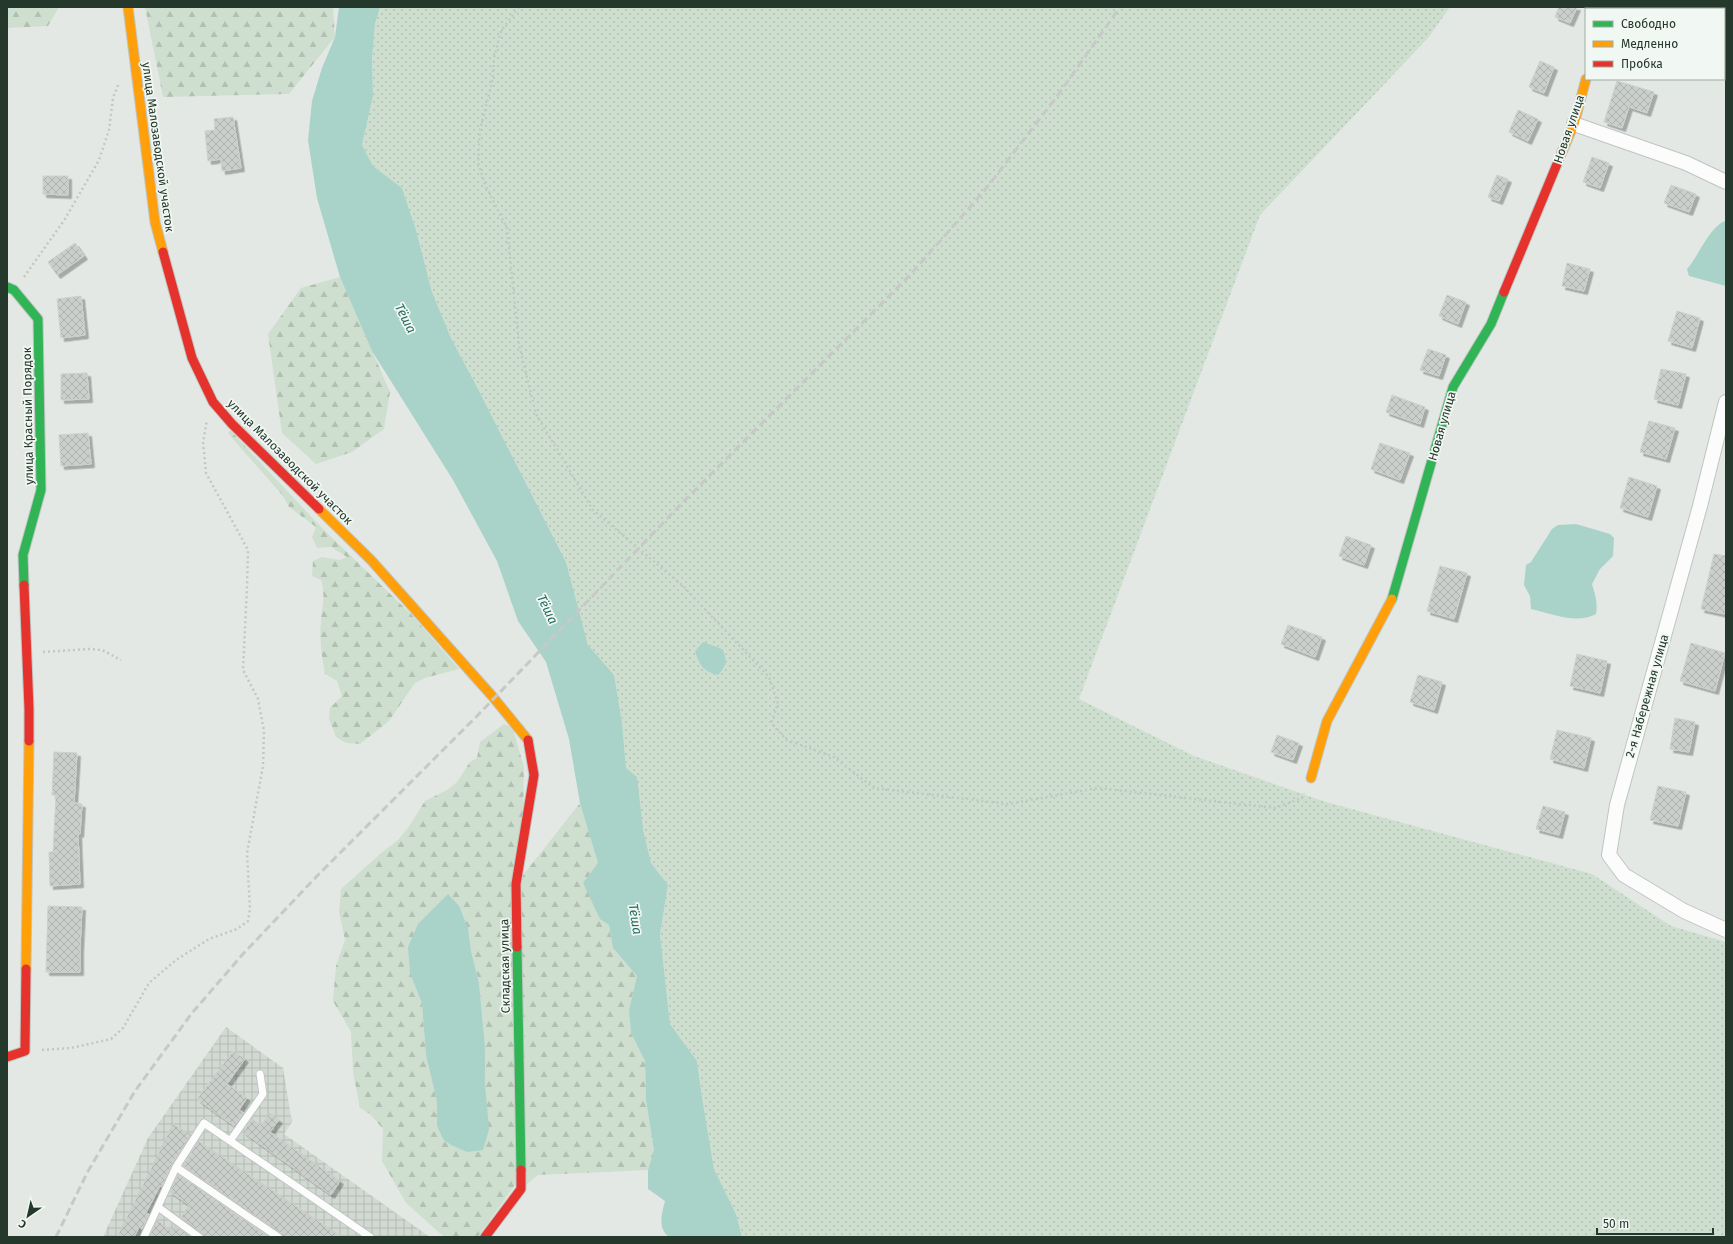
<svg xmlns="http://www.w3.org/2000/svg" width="1733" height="1244" font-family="'Fira Sans',sans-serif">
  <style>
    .industrial { fill: url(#industrial-grid) }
    .grass { fill: url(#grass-dots) }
    .forest { fill: url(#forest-firs); fill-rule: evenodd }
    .water { fill: #a9d2c9 }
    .building { fill: url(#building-cross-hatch); stroke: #ccd1cd; filter: url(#shadow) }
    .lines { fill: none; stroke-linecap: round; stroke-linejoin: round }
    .lane-casing { stroke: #c0c5c1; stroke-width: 9 }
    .street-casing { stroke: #c0c5c1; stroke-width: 16 }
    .fast-casing { stroke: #c0c5c1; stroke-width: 11 }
    .slow-casing { stroke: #c0c5c1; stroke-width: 11 }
    .jam-casing { stroke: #c0c5c1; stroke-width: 11 }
    .path { stroke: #c1c8c3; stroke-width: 2.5; stroke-dasharray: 2 3; stroke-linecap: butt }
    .lane { stroke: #fbfcfb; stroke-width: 7 }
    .street { stroke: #fbfcfb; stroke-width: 14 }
    .fast { stroke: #30b455; stroke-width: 9 }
    .slow { stroke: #ff9f0a; stroke-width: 9 }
    .jam { stroke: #e5322d; stroke-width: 9 }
    .rail { stroke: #c7c9c8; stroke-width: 3; stroke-dasharray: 8 4; stroke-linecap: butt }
    .labels { text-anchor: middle; stroke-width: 3.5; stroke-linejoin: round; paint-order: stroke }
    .street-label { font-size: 12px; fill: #24382b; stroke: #f1f7f2 }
    .water-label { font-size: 13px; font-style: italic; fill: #266c5f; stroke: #f1f7f2 }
  </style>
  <defs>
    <pattern id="industrial-grid" width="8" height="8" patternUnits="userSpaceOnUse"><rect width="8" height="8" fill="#d2d9d3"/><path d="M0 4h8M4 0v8" fill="none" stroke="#b4bbb5"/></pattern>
    <pattern id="grass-dots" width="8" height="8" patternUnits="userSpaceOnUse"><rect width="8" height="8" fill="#cfdfcf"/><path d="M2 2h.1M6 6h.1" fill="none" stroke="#b2c0b2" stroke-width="1.8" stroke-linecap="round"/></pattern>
    <pattern id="forest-firs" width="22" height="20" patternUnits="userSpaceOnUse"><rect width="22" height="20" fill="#cfdfcf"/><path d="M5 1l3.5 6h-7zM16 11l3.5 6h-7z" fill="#b2c0b2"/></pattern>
    <pattern id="building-cross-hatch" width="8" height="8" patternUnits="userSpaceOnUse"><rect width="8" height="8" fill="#cacfcc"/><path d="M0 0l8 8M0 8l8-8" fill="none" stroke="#adb2af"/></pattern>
    <filter id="shadow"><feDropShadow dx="3.5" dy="3.5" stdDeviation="0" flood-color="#0004"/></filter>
  </defs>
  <rect width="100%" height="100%" fill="#e3e8e4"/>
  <!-- industrial -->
  <path class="industrial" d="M226,1027L283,1068L292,1122L284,1134L430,1237H103L148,1138Z"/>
  <!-- grass -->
  <path class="grass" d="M380,7H1450L1428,38L1260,215L1079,699L1194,756L1326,802L1592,874L1671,926L1726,942V1237H742L736,1214L714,1169L702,1097L697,1061L670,1024L660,934L668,885L651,863L626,768L622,722L614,675L588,645L566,562L478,389L451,338L432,292L416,230L402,188L373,166L362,145L373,96L372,60L375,24Z"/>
  <!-- forest -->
  <path class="forest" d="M7,7H59L48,26L7,28Z
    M145,7H333L335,37L289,94L163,97Z
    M340,277L390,392L384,429L352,452L316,464L282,433L268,334L301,288Z
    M231,431L320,526L411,614L459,669L425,678L415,683L389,721L360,744L346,743L336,737L329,719L330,708L342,696L337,681L325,674C322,657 319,639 321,621C322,605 326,596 321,580L312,576L313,561L322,557L340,560L347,557L331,547L317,548L312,537L316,527L289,507L283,496L231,437L228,432Z
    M504,724L513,729L524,767L517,1182L478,1237H444L406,1203L382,1161L383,1129L370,1114L360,1108L353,1072L351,1032L333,1001L336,966L345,940L339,912L341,889L380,854L398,840L410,825L425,801L447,790L457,782L470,762L477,758L480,742ZM468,928L471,951L479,983L482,1012L485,1046V1084L443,1139L437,1126V1102L426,1055L422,1003Z
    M580,803L598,863L600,919L609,925L613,948L637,976L629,1010L631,1033L645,1061L646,1100L654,1150L648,1170L538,1175L521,1189L516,884Z"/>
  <!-- water -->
  <path class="water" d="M339,7H380L375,24L372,60L373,96L362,145L373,166L402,188L416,230L432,292L451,338L478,389L566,562L588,645L614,675L622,722L626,768L637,777L643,830L651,863L668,885L660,934L670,1024L697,1061L702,1097L714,1169L736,1214L742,1237H669C657,1228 662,1213 665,1201L648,1189V1170L654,1150L646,1100L645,1061L631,1033L629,1010L637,976L613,948L609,925L600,919L583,883L598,863L580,803L569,739L546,662L518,621L497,561L453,480L372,351L340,277L317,198L308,140L312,101L322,68L335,37Z
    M1726,221V286L1689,276L1687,269C1698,257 1711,224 1726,221Z
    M1576,524L1610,534L1614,538L1613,556L1600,569L1592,584C1595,594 1598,603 1596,614C1577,625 1550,613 1531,609L1530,596L1524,585L1526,565L1531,562L1552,529L1558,525Z
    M703,642L722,649C728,661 727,665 718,675C703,671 700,666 695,651Z
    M448,894L459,906L468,928L471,951L479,983L485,1046V1084L489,1129L483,1150L467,1152L451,1145L443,1139L437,1126V1102L426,1055L422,1003L410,973L408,947L418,924Z"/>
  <!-- building -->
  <path class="building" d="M1559,7H1577L1570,23L1555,17Z
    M1540,61L1554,67L1544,93L1529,87Z
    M1617,81L1654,92L1647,113L1629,107L1622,128L1604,122Z
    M1518,110L1538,119L1528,141L1509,132Z
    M233,117L241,168L222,171L221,159L208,161L205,131L215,130L214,119Z
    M1592,157L1609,163L1600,188L1583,182Z
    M1497,175L1508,179L1499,201L1488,197Z
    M43,176H68V195L43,194Z
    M1671,185L1696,194L1689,212L1664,203Z
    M75,243L84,256L57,275L48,262Z
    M1567,263L1590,269L1584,291L1562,286Z
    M1447,295L1466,302L1458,324L1439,316Z
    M81,296L85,335L61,338L57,299Z
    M1677,311L1700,318L1692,348L1668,341Z
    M1428,349L1446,355L1439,376L1420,370Z
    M1661,369L1686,374L1678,405L1654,399Z
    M87,373L89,399L61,400V374Z
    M1392,395L1425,407L1420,424L1386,412Z
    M1649,421L1675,428L1666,459L1640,452Z
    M88,433L91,464L61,466L59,435Z
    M1380,443L1410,453L1400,480L1371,469Z
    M1629,477L1657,486L1648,517L1620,508Z
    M1346,536L1371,545L1364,565L1339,556Z
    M1714,554L1726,556V607L1724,614L1701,609Z
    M1440,566L1467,573L1454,619L1427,611Z
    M1288,625L1322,637L1315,657L1281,644Z
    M1691,643L1725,653L1715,691L1680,681Z
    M1577,654L1607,661L1600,693L1570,686Z
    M1418,675L1442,682L1434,710L1410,702Z
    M1675,718L1695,722L1689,752L1670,749Z
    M1557,730L1591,738L1584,768L1550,759Z
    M1277,735L1299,743L1293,760L1271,752Z
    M54,752L77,753L74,803L82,804L80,834L78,833L80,884L50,886L49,852H53L56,795H52Z
    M1658,786L1686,792L1678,826L1650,820Z
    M1543,806L1565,812L1559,835L1536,829Z
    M48,906L82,907L80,948V972H46Z
    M233,1051L245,1059L227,1084L247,1098L239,1110L244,1113L234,1126L197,1099Z
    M270,1113L279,1120L270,1132L340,1181L331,1195L243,1132L252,1119L261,1125Z
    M173,1124L187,1132V1133L190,1136L172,1164L162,1187L160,1186L146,1213L149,1214L142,1229L139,1227L134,1237H117Z
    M198,1141L342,1237H283L281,1233L183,1166Z
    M178,1174L269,1237H204L202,1233L181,1217L189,1205L170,1192Z
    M157,1220L171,1231L175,1225L191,1237H153L150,1235Z"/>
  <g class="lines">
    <defs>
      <path id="lane" d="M230,1141L263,1094L260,1074
        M176,1167L278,1237
        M158,1207L199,1237
        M144,1237L176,1167L204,1123L370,1237"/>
      <path id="street" d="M1605,9L1606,7
        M1574,124L1686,163L1726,182
        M1726,402L1700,506L1617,805L1609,855L1624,875L1684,911L1726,930"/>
      <path id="fast" d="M7,287L14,290L38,319L41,490L23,555L24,585
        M1392,599L1453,387L1491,324L1504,292
        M517,947L521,1170"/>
      <path id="slow" d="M128,7L155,222L163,252
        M1562,152L1574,124L1586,79
        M319,509L371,560L493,697L528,740
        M1311,778L1327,721L1392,599
        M26,969L29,741"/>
      <path id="jam" d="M163,252L192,358L213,402L232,424L319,509
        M1504,292L1562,152
        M24,585L29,709V741
        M517,947L516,884L534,775L528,740
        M7,1057L25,1051L26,969
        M485,1237L521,1189V1170"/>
    </defs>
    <!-- lane casing -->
    <use href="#lane" class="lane-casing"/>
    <!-- street casing -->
    <use href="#street" class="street-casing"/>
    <!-- fast casing -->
    <use href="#fast" class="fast-casing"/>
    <!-- slow casing -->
    <use href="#slow" class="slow-casing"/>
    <!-- jam casing -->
    <use href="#jam" class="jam-casing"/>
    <!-- path -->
    <path class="path" d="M519,7L501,31L494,58L492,82L480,130L478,163L486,187L507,228L519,345L536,414L593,510L683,586L769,677L778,704L771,723L787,740L834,757L874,788L1008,804L1098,788L1275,808L1302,798L1304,793
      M24,277L65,219L99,160L109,130L113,98L119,83
      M43,652L89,649L102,650L121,660
      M42,1050L71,1048L111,1039L123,1028L149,983L176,960L209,939L237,929L248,921L250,909L247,853L263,766L264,731L258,699L243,670L247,587L248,550L206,473L203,442L207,420"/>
    <!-- lane -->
    <use href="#lane" class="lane"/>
    <!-- street -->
    <use href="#street" class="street"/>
    <!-- fast -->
    <use href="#fast" class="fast"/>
    <!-- slow -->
    <use href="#slow" class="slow"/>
    <!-- jam -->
    <use href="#jam" class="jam"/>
    <!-- rail -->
    <path class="rail" d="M56,1237L87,1173L135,1091L192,1013L243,954L319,874L478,715L688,497L909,276L985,190L1058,95L1120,7"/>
  </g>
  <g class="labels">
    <!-- street labels -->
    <g class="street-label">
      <text transform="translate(1569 129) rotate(-71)" y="4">Новая улица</text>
      <text transform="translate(158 147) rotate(82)" y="4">улица Малозаводской участок</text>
      <text transform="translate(28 416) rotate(-91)" y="4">улица Красный Порядок</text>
      <text transform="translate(1442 426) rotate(-74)" y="4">Новая улица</text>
      <text transform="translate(290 462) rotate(45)" y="4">улица Малозаводской участок</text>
      <text transform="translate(1647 696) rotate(-74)" y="4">2-я Набережная улица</text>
      <text transform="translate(505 966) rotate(-91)" y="4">Складская улица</text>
    </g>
    <!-- water labels -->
    <g class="water-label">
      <text transform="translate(406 318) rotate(63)" y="5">Тёша</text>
      <text transform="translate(548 609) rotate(64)" y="5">Тёша</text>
      <text transform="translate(636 919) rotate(81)" y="5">Тёша</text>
    </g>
  </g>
  <!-- border -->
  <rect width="1733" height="1244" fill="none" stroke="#24382b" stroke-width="16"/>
  <!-- legend -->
  <rect x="1585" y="8" width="140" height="72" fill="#f1f7f2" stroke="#9faba2"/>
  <rect x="1593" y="21" width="20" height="6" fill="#30b455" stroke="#9faba2"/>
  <text x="1621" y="28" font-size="12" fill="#24382b">Свободно</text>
  <rect x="1593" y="41" width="20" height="6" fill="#ff9f0a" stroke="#9faba2"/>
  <text x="1621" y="48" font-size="12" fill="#24382b">Медленно</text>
  <rect x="1593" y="61" width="20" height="6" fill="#e5322d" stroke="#9faba2"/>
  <text x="1621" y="68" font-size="12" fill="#24382b">Пробка</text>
  <!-- north arrow -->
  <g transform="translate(28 1216) rotate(214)" stroke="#f1f7f2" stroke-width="3" paint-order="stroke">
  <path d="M0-3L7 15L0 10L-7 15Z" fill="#24382b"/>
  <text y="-6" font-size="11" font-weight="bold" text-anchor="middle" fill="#24382b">С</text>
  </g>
  <!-- scale -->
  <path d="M1597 1228v6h116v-6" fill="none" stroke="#24382b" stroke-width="2"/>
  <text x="1603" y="1228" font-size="12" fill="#24382b" stroke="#f1f7f2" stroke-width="3" paint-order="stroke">50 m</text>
</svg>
